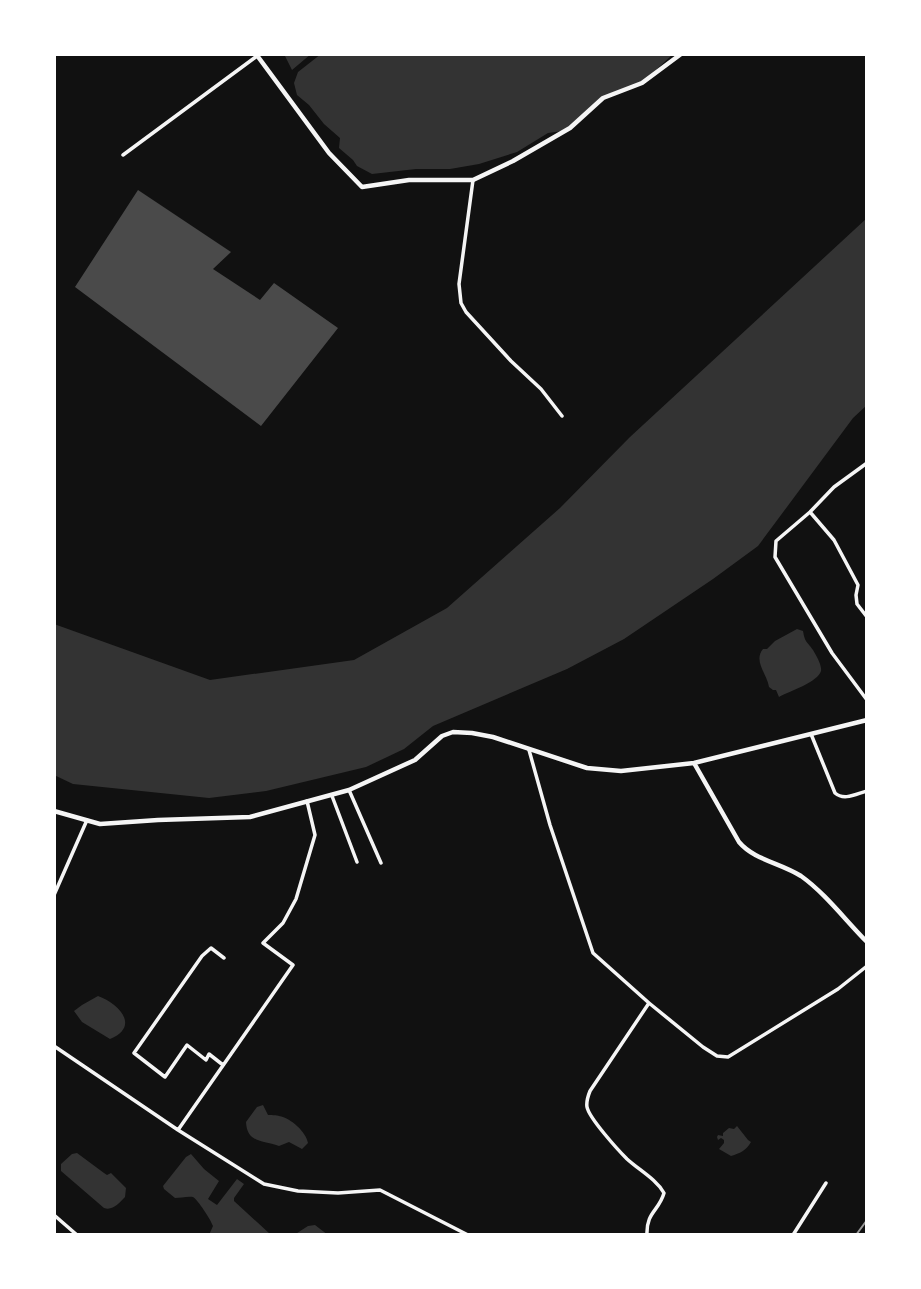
<svg xmlns="http://www.w3.org/2000/svg" width="921" height="1289" font-family="Arial,sans-serif">
  <style>
    .water { fill: #333 }
    .building { fill: #4a4a4a }
    .lines { fill: none; stroke-linecap: round; stroke-linejoin: round }
    .minor { stroke: #f5f5f5; stroke-width: 3.5 }
    .tertiary { stroke: #f5f5f5; stroke-width: 4.5 }
    .secondary { stroke: #f5f5f5; stroke-width: 4.5 }
    .rail { stroke: #9a9a9a; stroke-width: 2 }
  </style>
  <rect width="100%" height="100%" fill="#111"/>
  <!-- water -->
  <path class="water" d="M284,54H311L292,70Z
    M321,54H673L642,83L600,98L570,130L548,133L517,152L479,164L450,169H416L372,174L357,166L353,160L339,148L340,138L324,124L309,105L297,95L294,83L298,72Z
    M867,218V405L853,418L758,546L713,579L624,639L567,669L433,726L404,749L366,767L266,791L209,798L73,784L54,775V624L210,680L354,660L447,608L560,508L630,437Z
    M797,629L803,631C805,643 807,641 813,650C816,655 822,665 821,671C818,682 790,691 779,697L776,690H773L769,687C767,674 753,661 763,649H767L775,641Z
    M98,996C118,1003 141,1026 110,1039L82,1022L74,1011L82,1005Z
    M263,1105L268,1115C269,1115 278,1115 279,1116C291,1118 306,1132 308,1143L302,1149L289,1142L279,1146C262,1140 247,1143 246,1122L257,1107Z
    M737,1126L748,1140L751,1142C746,1151 740,1153 731,1156L719,1149L724,1143V1140L721,1138L718,1140L717,1137L718,1135L723,1136V1133L729,1128L734,1129Z
    M77,1153L104,1173L107,1175L111,1173L126,1188L125,1197C119,1203 113,1211 104,1208L61,1171V1164L72,1154Z
    M191,1154L204,1169L219,1181L208,1199L217,1205L237,1179L244,1184L234,1198V1201L270,1234L209,1235L213,1226C211,1220 198,1200 193,1197C188,1196 180,1198 175,1198L164,1189L163,1186L186,1157Z
    M315,1225L328,1235H294L308,1226Z"/>
  <!-- building -->
  <path class="building" d="M138,190L231,252L213,269L260,300L274,283L338,328L261,426L75,287Z"/>
  <g class="lines">
    <!-- minor -->
    <path class="minor" d="M123,155L257,56
      M473,180L459,284L461,303L466,312L511,361L541,389L562,416
      M867,463L834,487L810,512L776,541L775,557L832,653L867,700
      M810,512L834,540L858,585L856,595L857,604L867,617
      M811,734L835,793C844,801 856,794 867,791
      M529,750L550,825L593,953L649,1003L590,1091C588,1096 586,1101 587,1107C589,1118 618,1150 627,1159C639,1170 656,1179 664,1193C659,1211 646,1212 647,1235
      M349,790L381,863
      M332,796L357,862
      M54,895L87,820
      M649,1003L703,1047L717,1056L728,1057L838,989L867,966
      M54,1046L178,1130L264,1184L298,1191L338,1193L380,1190L468,1235
      M223,1065L209,1054L206,1060L187,1045L165,1077L134,1053L202,956L211,948L224,958
      M178,1130L293,965L263,943L283,923L296,899L315,835L307,801
      M54,1215L77,1235
      M793,1235L826,1183"/>
    <!-- tertiary -->
    <path class="tertiary" d="M256,54L329,153L362,187L409,180H473L513,161L570,128L603,98L642,83L681,54"/>
    <!-- secondary -->
    <path class="secondary" d="M694,763L739,842C754,860 781,863 801,876C825,893 846,921 867,942
      M54,811L100,824L158,820L250,817L349,790L415,760L442,736L453,732L472,733L493,737L587,768L621,771L694,763L867,720"/>
    <!-- rail -->
    <path class="rail" d="M856,1235L867,1220"/>
  </g>
  <!-- border -->
  <rect width="921" height="1289" fill="none" stroke="#ffffff" stroke-width="112"/>
</svg>
